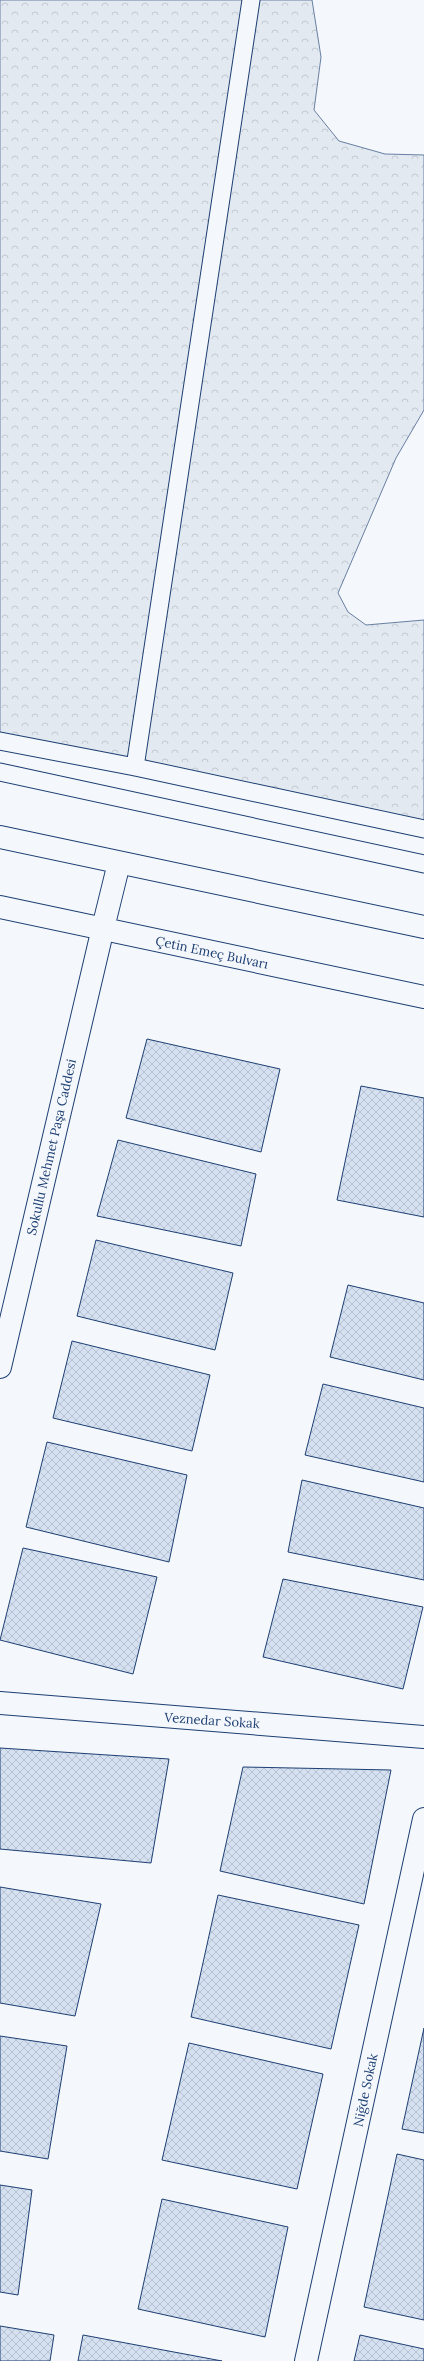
<svg xmlns="http://www.w3.org/2000/svg" width="424" height="2361" font-family="Lora,serif">
  <style>
    .forest { fill: url(#forest-crowns); stroke: #687fa3 }
    .building { fill: url(#building-cross-hatch); stroke: #1d3f73 }
    .lines { fill: none; stroke-linecap: round; stroke-linejoin: round }
    .service-casing { stroke: #1d3f73; stroke-width: 19 }
    .minor-casing { stroke: #1d3f73; stroke-width: 24 }
    .secondary-casing { stroke: #1d3f73; stroke-width: 24 }
    .primary-casing { stroke: #1d3f73; stroke-width: 24 }
    .service { stroke: #f4f7fb; stroke-width: 17 }
    .minor { stroke: #f4f7fb; stroke-width: 22 }
    .secondary { stroke: #f4f7fb; stroke-width: 22 }
    .primary { stroke: #f4f7fb; stroke-width: 22 }
    .labels { text-anchor: middle; stroke-width: 3; stroke-linejoin: round; paint-order: stroke }
    .street-label { font-size: 13px; fill: #1d3f73; stroke: #f4f7fb }
  </style>
  <defs>
    <pattern id="forest-crowns" width="20" height="18" patternUnits="userSpaceOnUse"><rect width="20" height="18" fill="#e3e9f0"/><path d="M2 6a3 3 0 1 1 6 0M12 15a3 3 0 1 1 6 0" fill="none" stroke="#c2c9d1"/></pattern>
    <pattern id="building-cross-hatch" width="8" height="8" patternUnits="userSpaceOnUse"><rect width="8" height="8" fill="#d5e0f0"/><path d="M0 0l8 8M0 8l8-8" fill="none" stroke="#b6c1d1"/></pattern>
  </defs>
  <rect width="100%" height="100%" fill="#f4f7fb"/>
  <!-- forest -->
  <path class="forest" d="M0,0H312L321,57L314,110L339,141L385,154L424,155V410L396,458L338,593L348,612L366,625L424,620V829L0,741Z"/>
  <!-- building -->
  <path class="building" d="M147,1039L280,1069L261,1152L126,1118Z
    M361,1086L424,1098V1217L337,1200Z
    M118,1140L256,1174L241,1246L97,1216Z
    M96,1240L233,1273L215,1350L77,1316Z
    M348,1285L424,1303V1380L330,1357Z
    M72,1341L210,1375L192,1451L53,1418Z
    M323,1384L424,1408V1482L305,1455Z
    M47,1442L187,1475L169,1562L26,1527Z
    M302,1480L424,1508V1580L288,1552Z
    M23,1548L157,1577L133,1674L0,1640Z
    M283,1579L423,1607L403,1689L263,1657Z
    M0,1748L169,1759L151,1863L0,1849Z
    M243,1767L391,1770L364,1904L220,1871Z
    M0,1887L101,1904L75,2016L0,2003Z
    M218,1895L359,1925L331,2049L191,2017Z
    M424,2028V2133L402,2129Z
    M0,2036L67,2046L48,2159L0,2151Z
    M189,2043L323,2074L297,2189L162,2160Z
    M397,2154L424,2160V2320L364,2307Z
    M0,2185L32,2190L18,2295L0,2292Z
    M162,2199L288,2227L265,2337L138,2309Z
    M0,2326L54,2335L50,2361H0Z
    M83,2335L222,2361H78Z
    M360,2335L424,2349V2361H354Z"/>
  <g class="lines">
    <defs>
      <path id="service" d="M0,741L135,767L424,829
        M135,767L251,0
        M0,772L424,864"/>
      <path id="minor" d="M0,1703L424,1737
        M306,2361L424,1819"/>
      <path id="secondary" d="M0,1367L103,928"/>
      <path id="primary" d="M0,837L424,927
        M0,907L424,997
        M103,928L119,863"/>
    </defs>
    <!-- service casing -->
    <use href="#service" class="service-casing"/>
    <!-- minor casing -->
    <use href="#minor" class="minor-casing"/>
    <!-- secondary casing -->
    <use href="#secondary" class="secondary-casing"/>
    <!-- primary casing -->
    <use href="#primary" class="primary-casing"/>
    <!-- service -->
    <use href="#service" class="service"/>
    <!-- minor -->
    <use href="#minor" class="minor"/>
    <!-- secondary -->
    <use href="#secondary" class="secondary"/>
    <!-- primary -->
    <use href="#primary" class="primary"/>
  </g>
  <g class="labels">
    <!-- street labels -->
    <g class="street-label">
      <text transform="translate(212 952) rotate(12)" y="5">Çetin Emeç Bulvarı</text>
      <text transform="translate(51 1147) rotate(-77)" y="5">Sokullu Mehmet Paşa Caddesi</text>
      <text transform="translate(212 1720) rotate(4)" y="5">Veznedar Sokak</text>
      <text transform="translate(365 2090) rotate(-78)" y="5">Niğde Sokak</text>
    </g>
  </g>
</svg>
